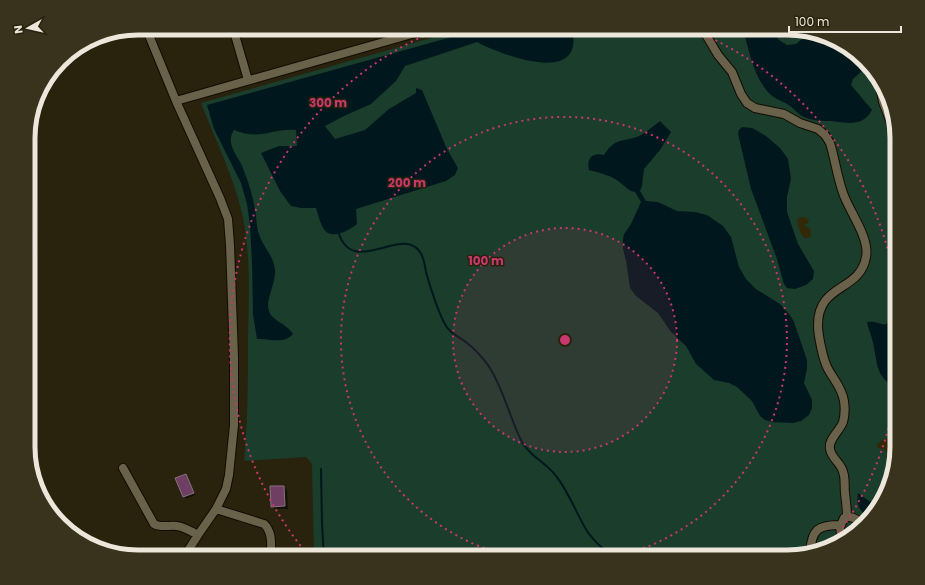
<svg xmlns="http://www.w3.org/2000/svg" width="925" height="585" font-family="Poppins,sans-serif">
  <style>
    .green { fill: #1b3d2c }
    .sand { fill: #322908 }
    .water { fill: #00181d }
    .shadow { fill: #0007 }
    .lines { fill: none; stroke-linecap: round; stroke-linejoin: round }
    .stream { stroke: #00181d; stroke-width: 2 }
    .building { fill: #6e3f62; stroke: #887181 }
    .minor-casing { stroke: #120b00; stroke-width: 10 }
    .minor { stroke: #696149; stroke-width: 8 }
    .ring { fill: none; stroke: #c8376e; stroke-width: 2; stroke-dasharray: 2 4 }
    .rim { fill: none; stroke: #ece7da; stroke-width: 5 }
    .centre { fill: #c8376e; stroke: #29220d; stroke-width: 2 }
    .ring-label { font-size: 12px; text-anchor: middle; font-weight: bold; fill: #c8376e; stroke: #29220d; stroke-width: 3; stroke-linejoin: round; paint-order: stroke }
  </style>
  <rect width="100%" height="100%" fill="#29220d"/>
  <!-- green -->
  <path class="green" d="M466,28H787L848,46L882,83L897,131V454L879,508L842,542L794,557H314L312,464L306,457L244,461C248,419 248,378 248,337C249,296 251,254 242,213C233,175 215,139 201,103Z"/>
  <!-- sand -->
  <path class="sand" d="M800,217H805L809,220L807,224H804L811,230V236L809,238H804C800,233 796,224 798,218Z
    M885,438L897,441V447L890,446L889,450L887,452L883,449L878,448L877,444Z"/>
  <!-- water -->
  <path class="water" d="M484,28H587L573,35C580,86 497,53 477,42L405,66L396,81L371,104L344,116L325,126L335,139L365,130L389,109L416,93V88L422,90L447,149L458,168L455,175L446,181L356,209L357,224C348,231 329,242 322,226C319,220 318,214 316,208H301L291,206L280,191L261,153L279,146H297L296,130C272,128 260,141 234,130C224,145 240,157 244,171C249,184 253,196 255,210C257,218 256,226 259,234C263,247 274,256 275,270C276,284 265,300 269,311C272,321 286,323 293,334C284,345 269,338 257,339L253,315L252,262L250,225L247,204L241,183L214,129L207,105Z
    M743,28H771L779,40L787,45L796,44L808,34L848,46L856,55L862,71L853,79L851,85L872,110C863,127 848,123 832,121C822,121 813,121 804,117C797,114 794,108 787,104C780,100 773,98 767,91C753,74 748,48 743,28Z
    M660,121L671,132L660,150L644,169L642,186L640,191L646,201L658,202L677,211L695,212L707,215L723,226L731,237L739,267L746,279L756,289L780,304L790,315L794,322L807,360V369L804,383L812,400V408L809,415L801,421L793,423L772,422L765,420L760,416L752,401L737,387L729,383L714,380L696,364L686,346L671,332L658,313L636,296L630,288L626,261L623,249V239L624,234L631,224L641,202L635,192C629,191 627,188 622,184C613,176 601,173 589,170C586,158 593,152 604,155C615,137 624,142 639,136C647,132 653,126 660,121Z
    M742,127L752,128L766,136L781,149L788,159L791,179L787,197V212L798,244L814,271L813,279L806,285L795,289L787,288L784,284L777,259L751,189L738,134L739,130Z
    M897,315V389C875,376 878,365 873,343C872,336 868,329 867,322C883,320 882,332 897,315Z
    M858,493L869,501L880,503L879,508L869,517C859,512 856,504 858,493Z"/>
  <!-- shadow -->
  <path class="shadow" d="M186,475L195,495L186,499L177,478Z
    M271,487H284L287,490L288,509H275L272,506Z
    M201,553L227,557H200Z"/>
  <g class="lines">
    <!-- stream -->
    <path class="stream" d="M339,234C354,277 402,225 420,252C424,258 425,265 426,272C430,286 439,314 446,326C451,334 460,337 467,343C475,349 482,357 488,365C504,389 509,417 522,442C531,458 546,462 556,476C569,492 576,513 587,531C594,542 603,548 612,557
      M321,469L322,523L324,557"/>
  </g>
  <!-- building -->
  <path class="building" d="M186,474L194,493L183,497L175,478Z
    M270,486H284L285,506L271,507Z"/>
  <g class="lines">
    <defs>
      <path id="minor" d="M146,28L176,101L220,198L228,219L230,245L234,357V425L229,475L226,489L216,509L198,535L184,557
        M233,28L248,80
        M702,28L718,55L732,72L741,94L747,103L755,108L784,114L800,123L818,129L825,135L830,143C835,159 837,176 843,193C849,211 870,238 866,257C860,292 818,283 818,325C818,335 823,360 828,369C834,380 842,388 844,401C845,408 845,415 843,422C840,431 828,439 830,449C831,457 839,462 842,469C846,477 844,485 845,493C846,501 847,509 847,517
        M879,80L883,102L893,128L897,149
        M176,101L433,28
        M123,468L154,524C161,528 169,525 177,526C184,527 191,531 198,535
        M216,509L264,524C273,532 271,546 271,557
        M842,542L840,527L844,518C851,515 856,519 862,523
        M810,552C812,529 818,525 840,525"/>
    </defs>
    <!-- minor casing -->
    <use href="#minor" class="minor-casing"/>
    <!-- minor -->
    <use href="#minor" class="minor"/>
  </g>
  <!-- distance rings -->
  <circle cx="565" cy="340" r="112" fill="#c8376e" fill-opacity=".12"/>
  <g class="ring">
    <circle cx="565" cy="340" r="112"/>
    <path d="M513 557A223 223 0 1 1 619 556"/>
    <path d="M897 387A335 335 0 0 1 831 544M308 555A335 335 0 0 1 442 28M688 28A335 335 0 0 1 897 293"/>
  </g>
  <!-- crop -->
  <path d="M0 0H925V585H0ZM138 35H787A103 103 0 0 1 890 138V447A103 103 0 0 1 787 550H138A103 103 0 0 1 35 447V138A103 103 0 0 1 138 35Z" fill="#39321d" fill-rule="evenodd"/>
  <path class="rim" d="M138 35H787A103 103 0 0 1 890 138V447A103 103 0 0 1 787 550H138A103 103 0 0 1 35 447V138A103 103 0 0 1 138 35Z"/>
  <circle cx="565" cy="340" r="6" class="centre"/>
  <g class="ring-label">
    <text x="328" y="107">300 m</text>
    <text x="407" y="187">200 m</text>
    <text x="486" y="265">100 m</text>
  </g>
  <!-- north arrow -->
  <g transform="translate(28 28) rotate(262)" stroke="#29220d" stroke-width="3" paint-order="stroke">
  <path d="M0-3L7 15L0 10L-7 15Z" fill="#ece7da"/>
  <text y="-6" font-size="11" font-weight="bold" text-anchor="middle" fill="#ece7da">N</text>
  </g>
  <!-- scale -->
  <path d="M789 26v6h112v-6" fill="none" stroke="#ece7da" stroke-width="2"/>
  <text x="795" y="26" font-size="12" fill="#ece7da" stroke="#29220d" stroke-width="3" paint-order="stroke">100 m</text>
</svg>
